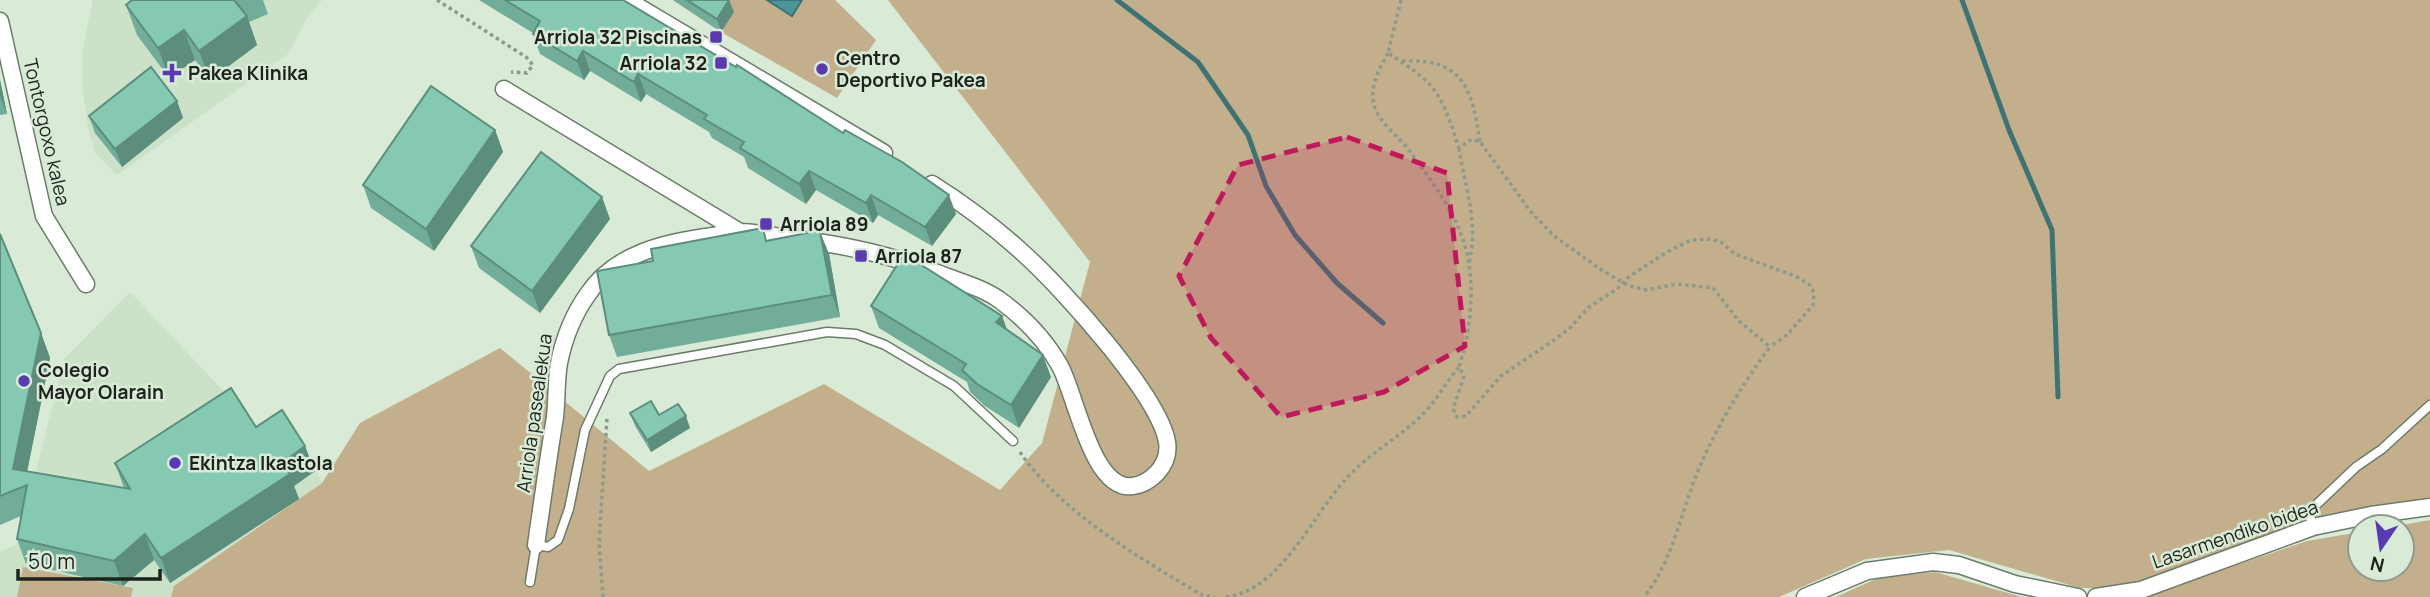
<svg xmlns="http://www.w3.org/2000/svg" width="2430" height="597" font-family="Manrope,sans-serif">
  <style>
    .built { fill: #cbe1c8 }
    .green { fill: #c3af8b }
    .water { fill: #49979b; stroke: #3c7475; stroke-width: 2 }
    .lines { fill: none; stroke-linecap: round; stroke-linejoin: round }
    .stream { stroke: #3c7475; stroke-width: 5 }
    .lane-casing { stroke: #6c7c6a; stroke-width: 11 }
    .street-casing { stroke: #6c7c6a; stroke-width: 19 }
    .path { stroke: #8d9a8b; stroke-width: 3.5; stroke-dasharray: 3.5 3.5; stroke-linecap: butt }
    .lane { stroke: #fff; stroke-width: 8 }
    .street { stroke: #fff; stroke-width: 16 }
    .wall { fill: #72ad99 }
    .shaded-wall { fill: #5d8d7d }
    .building { fill: #85c9b2; stroke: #5d8d7d; stroke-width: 2 }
    .marked { fill: #c2185b; fill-opacity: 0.2; stroke: #c2185b; stroke-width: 5; stroke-dasharray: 14 9; stroke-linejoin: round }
    .poi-dot { fill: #593ab2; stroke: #d9ebd7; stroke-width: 2.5 }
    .labels { text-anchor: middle; stroke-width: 5; stroke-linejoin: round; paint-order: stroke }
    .poi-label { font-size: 19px; font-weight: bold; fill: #1d231c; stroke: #d9ebd7; text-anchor: start }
    .street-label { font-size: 19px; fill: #1d231c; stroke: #d9ebd7 }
  </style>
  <rect width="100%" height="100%" fill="#d9ebd7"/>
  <!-- built -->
  <path class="built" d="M93,0H322L306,20L288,54L117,175L95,153L88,128L83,92L82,52Z
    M130,292L264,434L303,443L322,483L174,586L171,597H0V552L18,544L64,359Z"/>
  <!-- green -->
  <path class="green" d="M673,0H835L876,40L837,98L721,32Z
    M888,0H2430V500L2352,511L2295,524L2144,581L2108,588H2080L1949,550L1866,559L1779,597H171L174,586L322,483L360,423L500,348L649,471L824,384L1000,490L1042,443L1090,262Z
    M2430,520V597H2142L2307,541L2360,532V569H2402V527H2390Z
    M23,567L133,588L131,597H17Z
    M1935,572L2022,597H1836L1878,578Z"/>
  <!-- water -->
  <path class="water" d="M767,0H802L792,16Z"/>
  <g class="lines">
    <!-- stream -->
    <path class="stream" d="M1117,0L1198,62L1248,135L1266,186L1295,235L1337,283L1383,323
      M1962,0L2009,130L2052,230L2058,397"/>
    <defs>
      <path id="lane" d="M2313,527L2310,516L2316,505L2356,467L2382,449L2430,405
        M530,582L536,545L548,547L558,540L569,509L585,430L610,376L619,369L827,332L856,334L885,345L954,386L1013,441"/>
      <path id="street" d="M627,0L884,153
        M0,21L44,216L86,284
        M504,89L740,232
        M536,545C542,503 548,460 555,417C557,399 556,381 559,363C564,338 573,315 588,294C615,253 667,242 713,236C722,234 731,232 740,232C755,232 772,236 787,238C842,244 894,255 945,276C964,283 985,289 1001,301C1024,318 1046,341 1060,366C1076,395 1092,492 1133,486C1142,485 1151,479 1157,473C1165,464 1169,454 1167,442C1159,395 1061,287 1024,254C996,228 965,205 932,184
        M1805,597L1867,571L1933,562L1959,565L2015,584L2078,597
        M2096,597L2141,590L2313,527L2371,515L2430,507"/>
    </defs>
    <!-- lane casing -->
    <use href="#lane" class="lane-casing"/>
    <!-- street casing -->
    <use href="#street" class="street-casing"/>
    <!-- path -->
    <path class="path" d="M437,0L526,57L533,65L527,73L511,72
      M1401,0L1388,53C1400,61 1413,69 1424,79C1444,96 1451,125 1459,148L1472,139L1480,142L1531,212L1554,236L1603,271L1629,286L1647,290L1676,284L1713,288L1739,321L1770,347C1741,386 1716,428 1697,473C1680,516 1673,560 1644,597
      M1388,53C1379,69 1368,89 1375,108C1382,126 1401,138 1412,154C1432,182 1455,211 1465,246C1476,283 1471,331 1459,367
      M1402,61C1464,58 1472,89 1480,142
      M1459,148C1465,188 1479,223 1469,263
      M1020,452C1059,511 1141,559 1202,595L1215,597
      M603,597L599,543L607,418
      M1226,597C1280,591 1312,516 1345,480C1368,454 1399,438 1423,414C1437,400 1446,382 1459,367L1464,376L1453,409L1457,417L1466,416L1501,376L1554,340L1569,329L1589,307L1617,289L1630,276L1667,252L1691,240L1711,239L1721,242L1735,254L1795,276L1810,285L1814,293L1813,305L1787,335L1770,347"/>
    <!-- lane -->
    <use href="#lane" class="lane"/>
    <!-- street -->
    <use href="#street" class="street"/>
  </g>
  <!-- wall -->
  <path class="wall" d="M132,0H263L268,14L249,22L257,45L210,80L195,60L169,78L137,35L126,5Z
    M479,0H623L956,214L932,246L878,215L873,223L816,190L806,204L748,168L744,157L712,138L709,132L646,94L641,102L590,71L584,80L540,54L533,34V33Z
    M673,0H729L734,12L721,32Z
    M0,80L7,114L0,115Z
    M177,101L183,118L122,167L95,133L89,116Z
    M495,130L503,152L434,251L371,208L363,185Z
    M610,219L540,313L479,268L471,246Z
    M820,232L829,254L840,317L617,357L609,335L768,240Z
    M0,234L41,333L50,358L27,471L124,488L115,463L256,427L315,471L294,486L299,499L170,583L154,560L123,586L26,564L17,539L21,516L0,525Z
    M871,306L1002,316L1007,330L1051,377L1019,428L985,406L970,392L967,382L879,328Z
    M630,413L659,415L690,428L651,452L635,426Z"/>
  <!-- shaded-wall -->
  <path class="shaded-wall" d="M729,0L734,12L721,32L717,19Z
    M247,16L257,45L210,80L199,51Z
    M184,30L195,60L169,78L158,48Z
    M583,51L590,71L584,80L577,61Z
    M638,74L646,94L641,102L634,82Z
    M0,80L7,114L0,96Z
    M177,101L183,118L122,167L115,149Z
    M495,130L503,152L434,251L426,229Z
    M809,171L816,190L806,204L799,184Z
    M871,195L878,215L873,223L866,203Z
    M949,195L956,214L932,246L925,227Z
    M602,197L610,219L540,313L532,291Z
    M820,232L829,254L840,317L832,295Z
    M1002,316L1010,338L996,322Z
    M41,333L50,358L24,487L13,469Z
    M1043,355L1051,377L1019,428L1011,405Z
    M686,416L690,428L651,452L647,440Z
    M305,446L315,471L294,486L299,499L170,583L161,558L282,463Z
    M145,534L154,560L123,586L114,561Z"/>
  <!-- building -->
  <path class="building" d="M132,0H234L247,16L199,51L184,30L158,48L126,5Z
    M505,0H623L736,67L737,65L843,133L845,130L902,162L949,195L925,227L871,195L866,203L809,171L799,184L740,148L744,142L704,119L707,115L638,74L634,82L583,51L577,61L533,34L540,21Z
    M687,0H729L717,19Z
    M151,67L177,101L115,149L89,116Z
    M431,86L495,130L426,229L363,185Z
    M541,152L602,197L532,291L471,246Z
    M763,228L766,241L817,231L820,232L832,295L609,335L597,271L653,261L651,249Z
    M0,234L41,333L13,469L130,489L115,463L231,388L256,427L282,410L305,446L282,463L290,474L161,558L145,534L114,561L17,539L27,485L0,496Z
    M904,254L1002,316L996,322L1043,355L1011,405L977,384L962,370L966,364L871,306Z
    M651,401L659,415L678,404L686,416L647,440L630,413Z"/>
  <!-- marked area -->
  <path class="marked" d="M1347,137L1447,173L1465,346L1384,392L1281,417L1211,338L1179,276L1238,165Z"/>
  <!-- markers -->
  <g class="poi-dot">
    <rect x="709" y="30" width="14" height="14" rx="3.5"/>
    <rect x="714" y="56" width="14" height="14" rx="3.5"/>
    <circle cx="822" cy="69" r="7"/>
    <path d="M168.5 62.5h7v7h7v7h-7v7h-7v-7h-7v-7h7z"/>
    <rect x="759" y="217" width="14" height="14" rx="3.5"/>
    <rect x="854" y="249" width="14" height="14" rx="3.5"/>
    <circle cx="24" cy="381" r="7"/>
    <circle cx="175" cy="463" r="7"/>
  </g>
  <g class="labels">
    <!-- poi labels -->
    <g class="poi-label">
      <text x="702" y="44" text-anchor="end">Arriola 32 Piscinas</text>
      <text x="836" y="65">Centro<tspan x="836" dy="22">Deportivo Pakea</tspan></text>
      <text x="707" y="70" text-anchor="end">Arriola 32</text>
      <text x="188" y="80">Pakea Klinika</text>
      <text x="780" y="231">Arriola 89</text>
      <text x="875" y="263">Arriola 87</text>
      <text x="38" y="377">Colegio<tspan x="38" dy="22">Mayor Olarain</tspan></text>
      <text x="189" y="470">Ekintza Ikastola</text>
    </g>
    <!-- street labels -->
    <g class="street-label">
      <text transform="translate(47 132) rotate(77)" y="7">Tontorgoxo kalea</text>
      <text transform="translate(534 413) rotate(-82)" y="7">Arriola pasealekua</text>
      <text transform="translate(2235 534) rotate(-19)" y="7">Lasarmendiko bidea</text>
    </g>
  </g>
  <!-- north arrow -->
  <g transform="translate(2381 548) rotate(193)"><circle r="33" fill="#d9ebd7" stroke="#8e9b8c" stroke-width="2"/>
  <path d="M0-5L12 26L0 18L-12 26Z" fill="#593ab2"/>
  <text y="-10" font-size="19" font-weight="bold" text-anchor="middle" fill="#1d231c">N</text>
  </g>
  <!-- scale -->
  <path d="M18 569v10h142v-10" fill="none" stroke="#1d231c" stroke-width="3.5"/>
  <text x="28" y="569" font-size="21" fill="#1d231c" stroke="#d9ebd7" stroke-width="5" paint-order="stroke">50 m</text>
</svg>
